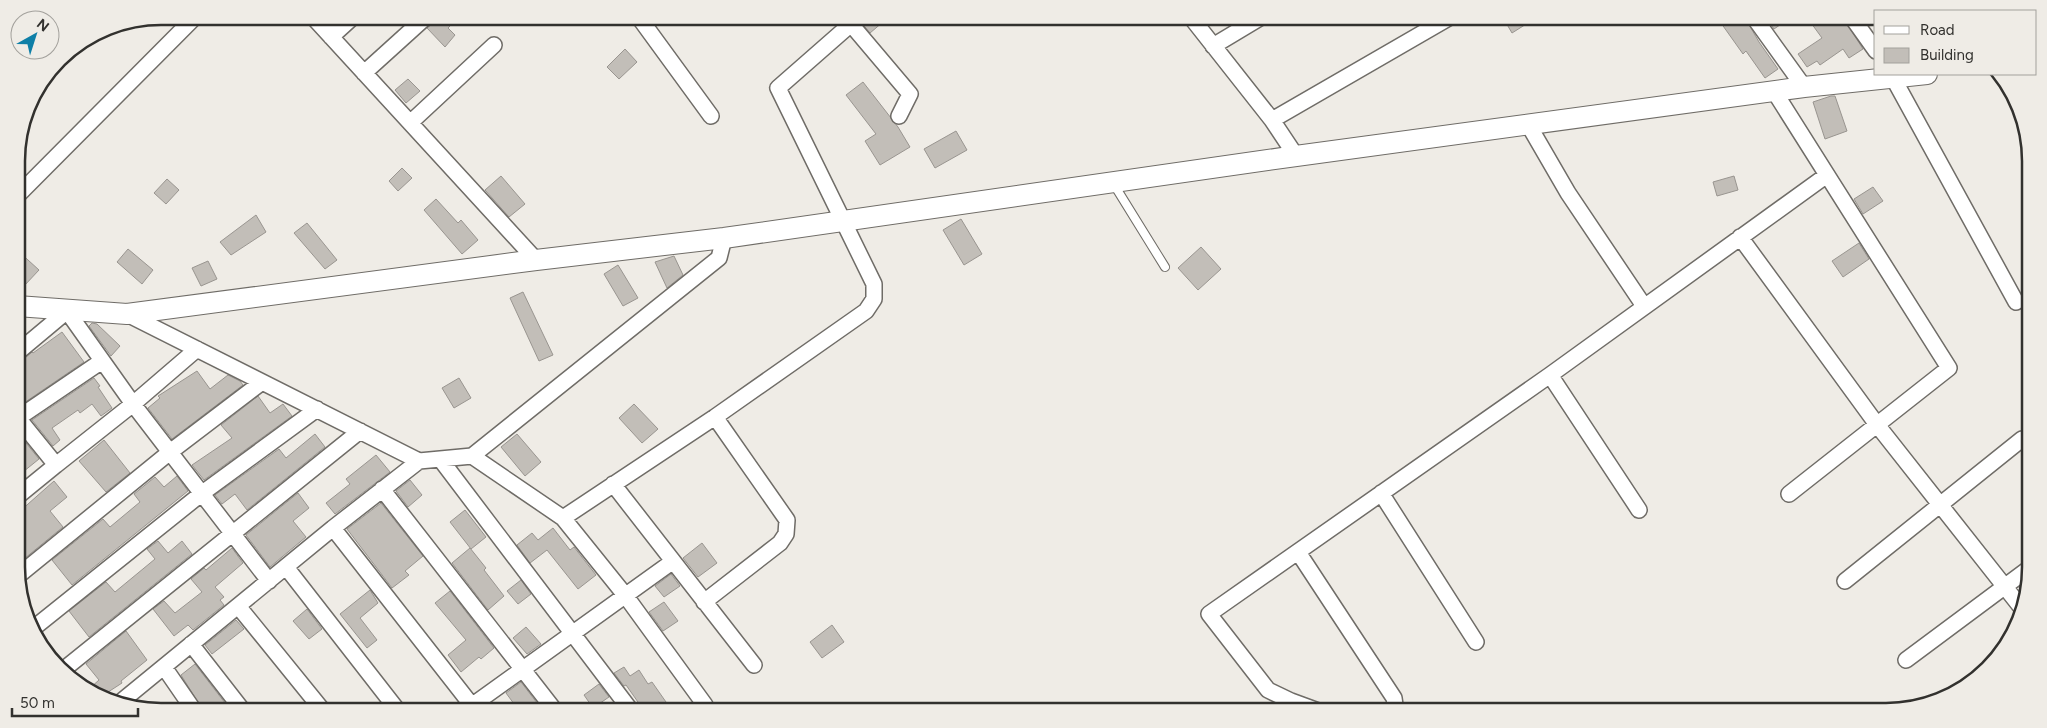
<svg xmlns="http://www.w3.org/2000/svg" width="2047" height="728" font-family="Figtree,sans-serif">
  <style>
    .building { fill: #c2beb8; stroke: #999590 }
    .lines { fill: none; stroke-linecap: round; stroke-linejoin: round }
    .lane-casing { stroke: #6f6c67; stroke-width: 10 }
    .street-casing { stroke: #6f6c67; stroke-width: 18 }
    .secondary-casing { stroke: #6f6c67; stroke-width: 22 }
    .lane { stroke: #fff; stroke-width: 8 }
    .street { stroke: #fff; stroke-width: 15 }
    .secondary { stroke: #fff; stroke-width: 20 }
    .rim { fill: none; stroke: #32312e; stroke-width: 2.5 }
  </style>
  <rect width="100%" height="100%" fill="#efece6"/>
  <!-- building -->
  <path class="building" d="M436,16H460L448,28L455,35L445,47L427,28L434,23Z
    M856,16H890L870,33Z
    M1502,16H1539L1512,33Z
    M1716,16H1744L1759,42L1778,69L1765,78L1746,51L1743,54Z
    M1765,16H1793L1774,29Z
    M1806,16H1842L1863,49L1849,58L1843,49L1820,65L1817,61L1807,67L1798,54L1822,38Z
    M1863,16H1876V21L1870,26Z
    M625,49L637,62L619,79L607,67Z
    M408,79L420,91L406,103L395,90Z
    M863,82L898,127L910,147L880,165L865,141L876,134L846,95Z
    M1831,96H1835L1847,131L1825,139L1813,102Z
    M956,131L967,150L935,168L924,149Z
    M402,168L412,178L398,191L389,181Z
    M501,176L525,204L509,217L485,190Z
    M1734,176L1738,190L1717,196L1713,182Z
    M167,179L179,190L166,204L154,193Z
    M1873,187L1883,201L1863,214L1854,199Z
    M436,199L458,223L461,220L478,240L462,254L424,210Z
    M256,215L266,232L231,255L220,242Z
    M961,219L982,254L964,265L943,230Z
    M307,223L337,260L325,269L294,233Z
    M1859,243L1869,259L1843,277L1832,261Z
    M1201,247L1221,269L1198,290L1178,268Z
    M128,249L153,270L142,284L117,262Z
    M17,250L39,270L24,286L17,279Z
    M674,256L683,275L667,288L655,262Z
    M208,261L217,279L201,286L192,268Z
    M618,265L638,298L623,306L604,274Z
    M523,292L553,355L539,361L510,298Z
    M92,323L97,324L120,346L111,356L89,326Z
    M62,332L84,362L18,407V361L24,359L32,352L33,353Z
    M197,371L210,389L228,375L240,381L243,385L172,439L148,408L160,398L158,396Z
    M94,378L100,386L98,387L112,408L101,416L92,404L80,413L78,410L52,428L60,440L53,446L32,420Z
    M459,378L471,398L454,408L442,388Z
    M258,396L270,413L283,404L292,416L204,480L192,465L232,438L221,425Z
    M634,404L658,429L642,443L619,418Z
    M18,433L39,459L18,476Z
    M315,434L325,447L247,510L235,494L222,504L215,495L279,449L286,458Z
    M517,434L541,462L525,476L501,447Z
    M104,440L130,473L106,492L79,461Z
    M376,455L390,472L335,514L326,503L350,484L346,479Z
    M177,476L188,491L72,585L52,560L103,519L110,527L140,502L134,494L155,477L164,487Z
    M410,480L422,495L408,507L396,491Z
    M54,481L67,497L50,511L63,527L19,563V512Z
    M298,493L309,508L293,521L306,537L270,567L246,535Z
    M381,503L423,556L405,571L409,575L392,588L347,529Z
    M465,510L486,537L471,549L450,522Z
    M553,528L570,550L574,547L596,575L578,589L547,550L530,563L517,545L532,533L538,540Z
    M158,541L168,553L182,541L192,554L89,637L69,611L106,582L115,592L155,559L147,549Z
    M702,543L717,563L698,577L683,558Z
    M232,548L243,563L215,587L224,597L220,600L224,605L193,630L188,625L174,636L153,609L164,601L175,613L202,592L191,579L204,568L206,570Z
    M470,548L486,568L484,570L504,596L488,610L452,563Z
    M671,574L680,586L664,597L655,586Z
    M521,580L531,594L518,604L507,591Z
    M370,590L378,603L360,618L377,640L367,648L340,614Z
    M450,591L494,648L481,659L479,657L461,672L448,655L466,640L435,603Z
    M664,602L678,621L663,631L649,612Z
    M307,609L322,629L309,639L293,621Z
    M236,620L244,629L212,654L205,645Z
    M832,625L844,642L822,658L810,642Z
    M526,627L541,644L527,654L513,638Z
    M126,631L147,660L121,681L122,683L102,696L90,688L99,680L86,664Z
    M195,664L232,712H204L181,675Z
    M624,667L630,676L639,670L648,684L652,682L673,712H645L626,685L624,686L614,673Z
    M521,682L544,712H520L506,693Z
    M599,684L609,697L593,708L584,695Z"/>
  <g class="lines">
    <defs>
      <path id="lane" d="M1113,183L1165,267"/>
      <path id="street" d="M312,16L536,260
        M638,16L711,116
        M844,16L910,94L899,116
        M1190,16L1272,120L1296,156
        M1753,16L1804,87
        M1851,16L1876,51
        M331,37L354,16
        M1213,46L1263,16
        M364,73L427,16
        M1891,74L2016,302
        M1774,91L1949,368L1789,494
        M1272,120L1452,16
        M410,123L494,45
        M1528,124L1568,193L1644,306
        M17,196L196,16
        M1740,237L1878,426L2024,611
        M127,314L419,461L472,456L719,258L724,238
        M18,352L67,311L133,404L269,581
        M1550,375L1639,510
        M18,418L56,465L18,496
        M18,418L102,361
        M472,456L563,518L715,417L866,311L874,299V284L778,88L851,24
        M441,460L632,712
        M56,465L133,404L197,349
        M613,484L754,665
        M382,489L556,712
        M1381,493L1476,642
        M563,518L625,595L705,705
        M333,528L477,712
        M1298,552L1394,698L1396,712
        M286,567L399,712
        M19,575L170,452L262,382
        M1845,581L2022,439
        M704,602L780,543L786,534L787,520L715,417
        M238,606L324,712
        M35,627L201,494L317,409
        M191,644L244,712
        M1906,660L2031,567
        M164,667L195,712
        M63,670L360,431
        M117,705L333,528L419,461
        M463,712L672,562
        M1321,712L1291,701L1268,690L1209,614L1550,375L1827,175"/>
      <path id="secondary" d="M17,306L127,314L536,260L724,238L1296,156L1804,87L1927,74"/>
    </defs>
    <!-- lane casing -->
    <use href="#lane" class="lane-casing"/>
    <!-- street casing -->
    <use href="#street" class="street-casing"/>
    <!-- secondary casing -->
    <use href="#secondary" class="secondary-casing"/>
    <!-- lane -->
    <use href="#lane" class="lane"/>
    <!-- street -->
    <use href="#street" class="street"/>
    <!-- secondary -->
    <use href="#secondary" class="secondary"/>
  </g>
  <!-- crop -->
  <path d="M0 0H2047V728H0ZM161 25H1886A136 136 0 0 1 2022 161V567A136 136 0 0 1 1886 703H161A136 136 0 0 1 25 567V161A136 136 0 0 1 161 25Z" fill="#efece6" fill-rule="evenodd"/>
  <path class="rim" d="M161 25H1886A136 136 0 0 1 2022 161V567A136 136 0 0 1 1886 703H161A136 136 0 0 1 25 567V161A136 136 0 0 1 161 25Z"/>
  <!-- legend -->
  <rect x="1874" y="10" width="162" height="65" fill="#efece6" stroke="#a3a19c"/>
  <rect x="1884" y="26" width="25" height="8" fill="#ffffff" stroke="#a3a19c"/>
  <text x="1920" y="35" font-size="15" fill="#32312e">Road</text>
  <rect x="1884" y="48" width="25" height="15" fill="#c2beb8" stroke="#a3a19c"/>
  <text x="1920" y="60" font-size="15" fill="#32312e">Building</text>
  <!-- north arrow -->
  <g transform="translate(35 35) rotate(39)"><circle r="24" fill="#efece6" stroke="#a3a19c"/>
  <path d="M0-4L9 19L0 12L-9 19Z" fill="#0e7fa7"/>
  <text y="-8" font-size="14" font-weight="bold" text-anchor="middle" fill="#32312e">N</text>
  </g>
  <!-- scale -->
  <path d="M12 708v8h126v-8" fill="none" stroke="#32312e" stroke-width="2.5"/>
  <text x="20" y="708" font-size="15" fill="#32312e" stroke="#efece6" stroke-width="4" paint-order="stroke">50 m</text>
</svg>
